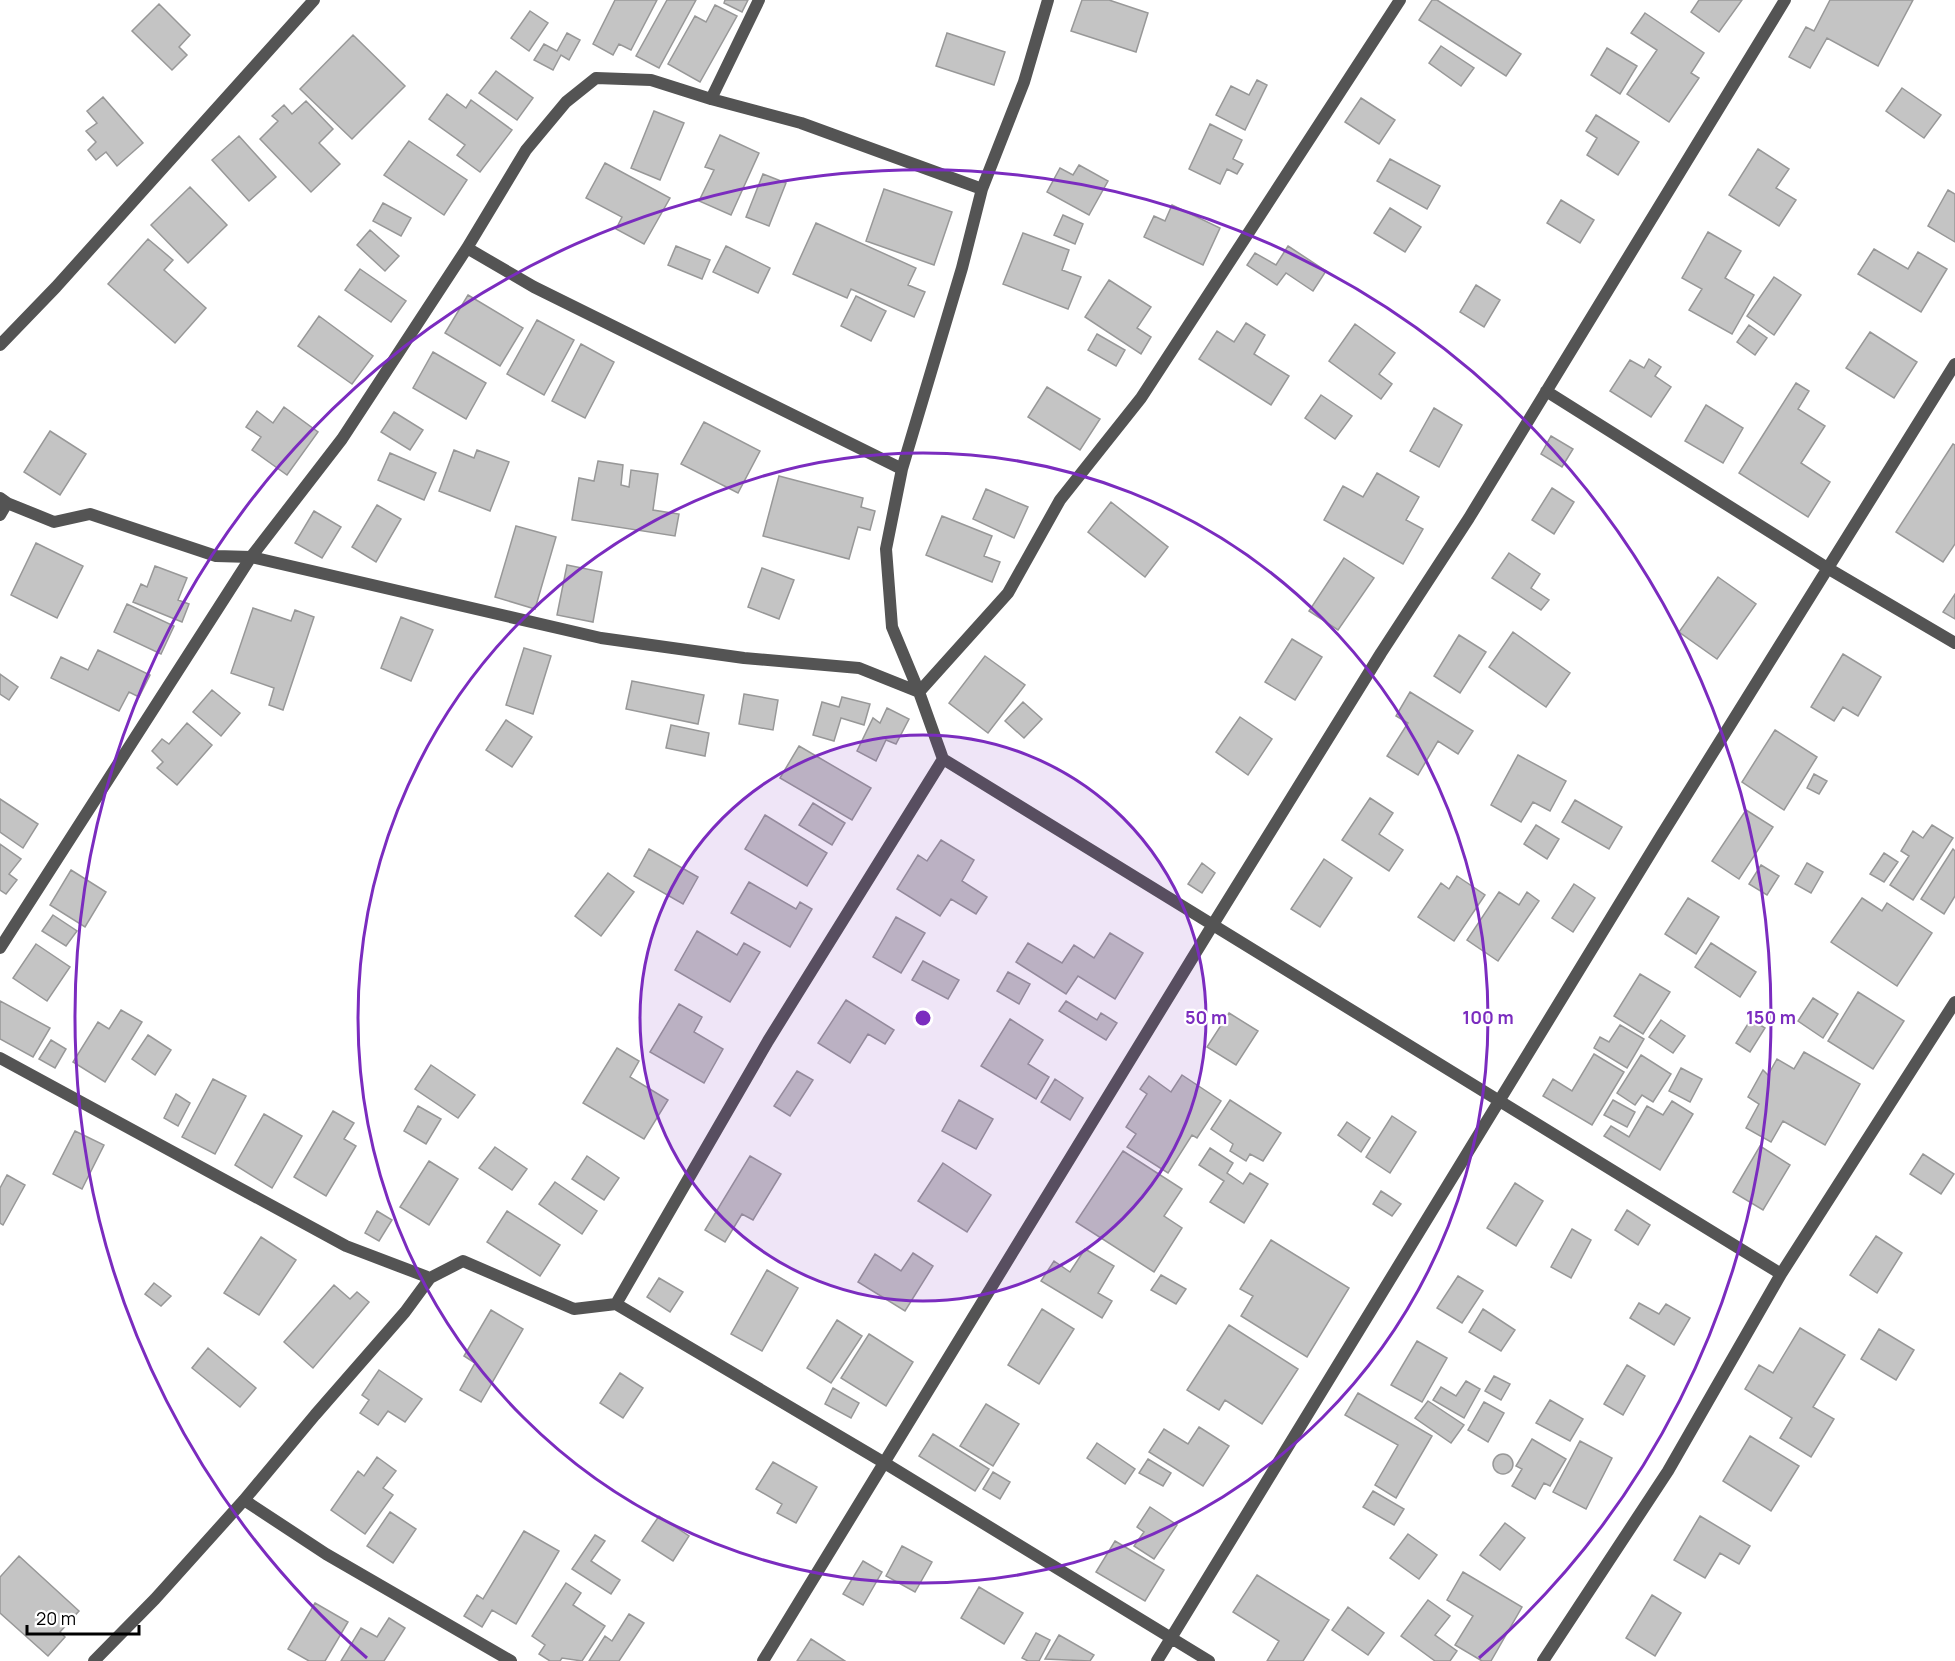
<svg xmlns="http://www.w3.org/2000/svg" width="1955" height="1661" font-family="Manrope,sans-serif">
  <style>
    .building { fill: #c4c4c4; stroke: #989898; stroke-width: 1.5 }
    .lines { fill: none; stroke-linecap: round; stroke-linejoin: round }
    .street { stroke: #545454; stroke-width: 12 }
    .ring { fill: none; stroke: #7b2cbf; stroke-width: 3 }
    .centre { fill: #7b2cbf; stroke: #fff; stroke-width: 3 }
    .ring-label { font-size: 18px; text-anchor: middle; font-weight: bold; fill: #7b2cbf; stroke: #fff; stroke-width: 4.5; stroke-linejoin: round; paint-order: stroke }
  </style>
  <rect width="100%" height="100%" fill="#fff"/>
  <!-- building -->
  <path class="building" d="M615,0H657L631,50L619,44L613,55L593,44Z
    M667,0H696L659,68L636,56Z
    M725,0H748L742,12L724,3Z
    M1082,0H1109L1148,13L1136,52L1071,31Z
    M1432,0H1437L1521,54L1506,76L1419,20Z
    M1699,0H1742L1719,32L1691,12Z
    M1830,0H1913L1878,66L1827,38L1810,68L1789,57L1806,27L1814,31Z
    M159,4L190,35L179,47L187,55L172,70L132,31Z
    M715,5L737,16L700,82L668,64L695,16L706,22Z
    M530,11L548,23L529,51L511,38Z
    M1645,13L1704,53L1691,73L1699,78L1669,122L1627,94L1657,50L1631,33Z
    M567,33L580,40L569,60L561,55L553,70L534,60L544,44L557,51Z
    M947,33L1005,52L994,85L936,66Z
    M353,35L405,86L352,139L300,89Z
    M1441,46L1474,68L1461,86L1429,63Z
    M1607,48L1637,66L1620,94L1591,75Z
    M496,71L533,98L517,120L479,93Z
    M1257,80L1267,85L1245,130L1216,115L1231,86L1249,95Z
    M1902,88L1941,115L1924,138L1886,111Z
    M447,94L466,108L471,100L512,130L480,172L457,155L465,145L429,119Z
    M103,97L143,143L117,166L106,152L96,160L88,150L96,142L86,131L97,123L87,111Z
    M1361,98L1395,120L1379,144L1345,122Z
    M306,101L333,129L319,143L340,164L311,192L260,139L278,121L272,116L284,105L292,114Z
    M654,111L684,123L660,180L631,168Z
    M1596,115L1639,142L1618,175L1587,155L1597,138L1586,131Z
    M1210,124L1242,140L1233,159L1243,164L1237,174L1227,169L1220,184L1189,169Z
    M720,135L759,153L731,215L699,201L714,170L705,167Z
    M239,136L276,177L249,201L212,160Z
    M409,141L467,180L444,215L384,175Z
    M1758,149L1789,169L1776,188L1796,200L1779,226L1729,195Z
    M1390,159L1440,186L1427,209L1377,181Z
    M605,163L670,198L644,244L616,229L622,217L586,198Z
    M1079,165L1108,181L1089,215L1047,192L1060,168L1073,175Z
    M763,174L786,183L769,226L746,217Z
    M190,187L227,225L188,263L151,225Z
    M884,189L952,212L934,265L866,241Z
    M1948,190L1955,194V242L1928,226Z
    M1561,200L1594,220L1580,243L1547,223Z
    M383,203L411,218L401,236L373,221Z
    M1172,205L1220,228L1203,265L1144,237L1154,216L1165,221Z
    M1390,208L1421,227L1405,252L1374,233Z
    M1063,215L1083,224L1075,244L1054,235Z
    M816,223L916,268L908,285L925,292L914,317L851,289L847,298L793,274Z
    M370,230L399,256L385,271L357,245Z
    M1708,232L1741,251L1725,278L1754,295L1732,334L1689,310L1702,289L1682,278Z
    M1023,233L1069,250L1062,270L1081,277L1068,309L1003,284Z
    M148,239L173,260L164,270L206,308L175,343L108,284Z
    M676,246L710,260L702,279L668,265Z
    M726,246L770,268L758,293L713,272Z
    M1288,246L1326,271L1313,291L1286,273L1277,285L1247,265L1255,253L1276,265Z
    M1874,249L1908,269L1918,252L1947,269L1921,312L1858,274Z
    M360,269L406,301L391,322L345,290Z
    M1774,277L1801,295L1774,335L1747,316Z
    M1109,280L1151,307L1137,328L1151,337L1141,354L1085,317Z
    M1476,285L1500,300L1484,327L1460,312Z
    M468,295L523,328L500,366L445,333Z
    M856,296L886,311L871,341L841,326Z
    M319,316L373,356L352,384L298,346Z
    M537,320L574,340L544,395L507,374Z
    M1246,323L1265,335L1254,354L1289,376L1271,405L1199,359L1217,331L1234,342Z
    M1355,324L1395,353L1379,374L1392,384L1381,399L1329,361Z
    M1749,325L1767,338L1755,355L1737,342Z
    M1870,332L1917,362L1894,398L1846,368Z
    M1097,334L1125,350L1116,366L1088,350Z
    M581,344L614,362L585,418L552,401Z
    M433,352L486,383L466,419L413,388Z
    M1649,359L1661,367L1655,376L1671,387L1651,417L1610,391L1630,360L1644,368Z
    M1796,383L1809,391L1798,409L1825,426L1801,463L1830,482L1808,517L1739,473Z
    M1047,387L1100,419L1080,450L1028,417Z
    M1321,395L1352,416L1335,439L1305,418Z
    M1706,405L1743,428L1723,463L1685,441Z
    M284,407L318,432L287,475L252,450L261,437L246,427L257,411L273,423Z
    M1434,408L1462,425L1439,467L1410,451Z
    M394,412L423,430L410,450L381,432Z
    M704,422L760,451L738,493L681,464Z
    M50,431L86,454L60,495L24,472Z
    M1551,436L1573,449L1562,467L1541,454Z
    M1953,444L1955,445V544L1943,562L1896,532Z
    M454,450L474,458L477,450L509,462L490,511L439,491Z
    M390,453L436,473L424,500L378,480Z
    M598,461L623,465L621,485L629,487L631,470L658,474L653,510L679,514L675,536L572,520L579,478L594,481Z
    M1377,473L1419,497L1406,520L1423,529L1403,564L1324,520L1343,486L1363,497Z
    M779,476L863,498L861,507L875,511L870,530L858,527L849,559L763,536Z
    M1552,488L1574,502L1554,534L1532,520Z
    M986,489L1028,507L1014,538L973,519Z
    M1111,502L1168,547L1145,577L1088,532Z
    M377,505L401,519L376,562L352,547Z
    M314,511L341,527L322,558L295,543Z
    M942,516L992,536L984,556L1000,562L992,582L926,555Z
    M516,526L556,537L535,609L495,597Z
    M36,543L83,566L57,618L11,595Z
    M1509,553L1540,574L1531,588L1549,600L1541,610L1492,578Z
    M1344,558L1374,578L1338,630L1309,611Z
    M567,565L602,572L593,622L557,615Z
    M155,566L187,578L178,600L189,604L182,622L133,602L141,584L147,587Z
    M762,568L794,580L779,619L748,607Z
    M1718,577L1756,604L1717,659L1679,632Z
    M1955,594V619L1943,612Z
    M127,604L174,626L161,654L114,632Z
    M253,608L291,621L295,610L314,617L283,710L269,705L274,688L231,673Z
    M401,617L433,630L411,681L381,668Z
    M1513,632L1570,673L1546,707L1489,667Z
    M1459,635L1486,652L1460,693L1434,676Z
    M1292,639L1322,657L1295,700L1265,682Z
    M524,648L551,656L533,714L506,705Z
    M98,650L150,675L139,697L129,692L119,711L51,678L61,657L88,670Z
    M1843,654L1881,677L1858,716L1843,707L1834,721L1811,707Z
    M985,656L1025,685L988,733L949,703Z
    M0,674L18,687L9,700L0,694Z
    M632,681L704,695L698,724L626,709Z
    M212,690L240,713L221,736L193,712Z
    M1410,692L1473,731L1458,754L1438,741L1418,775L1387,756L1408,723L1396,716Z
    M744,694L778,700L773,730L739,724Z
    M842,697L870,704L864,725L841,718L834,741L813,735L822,702L839,707Z
    M1023,702L1042,719L1024,738L1005,721Z
    M887,708L909,719L896,744L886,740L876,761L857,751L873,718L880,723Z
    M1240,717L1272,739L1248,775L1216,752Z
    M506,720L532,737L512,767L486,750Z
    M187,723L212,745L177,785L157,768L163,762L152,751L162,739L169,744Z
    M671,725L709,733L705,756L666,748Z
    M1775,730L1817,757L1784,810L1742,782Z
    M799,746L871,788L852,820L780,778Z
    M1518,755L1566,781L1550,811L1533,802L1521,822L1491,805Z
    M1814,774L1827,781L1819,794L1807,788Z
    M1370,798L1393,813L1379,834L1403,850L1389,871L1342,840Z
    M0,799L38,824L23,848L0,832Z
    M1575,800L1622,827L1609,849L1562,822Z
    M813,803L845,823L832,845L799,825Z
    M1746,810L1773,827L1739,879L1712,861Z
    M765,815L827,853L807,886L745,849Z
    M1536,825L1559,839L1547,859L1524,844Z
    M1932,825L1953,838L1913,900L1890,885L1909,856L1901,851L1913,831L1923,838Z
    M941,840L974,860L962,881L987,897L976,914L951,899L940,916L897,889L918,855L927,861Z
    M0,844L21,859L9,874L17,880L6,894L0,890Z
    M649,849L698,877L683,904L634,876Z
    M1953,849L1955,851V896L1944,914L1921,899Z
    M1884,853L1898,862L1884,882L1870,874Z
    M1324,859L1352,878L1320,927L1291,909Z
    M1202,863L1215,873L1202,893L1188,884Z
    M1807,863L1823,872L1811,893L1795,884Z
    M1761,865L1779,876L1767,895L1749,884Z
    M71,870L106,892L85,927L50,905Z
    M608,873L634,892L601,936L575,916Z
    M1457,876L1485,895L1454,941L1418,917L1441,883L1449,889Z
    M749,882L796,909L800,902L812,909L790,947L731,913Z
    M1574,884L1595,898L1573,932L1552,918Z
    M1499,892L1519,905L1527,892L1539,901L1498,961L1467,940Z
    M1688,898L1719,917L1696,954L1665,934Z
    M1862,898L1882,911L1887,903L1932,933L1897,986L1831,942Z
    M53,915L77,931L66,946L42,931Z
    M896,917L925,933L901,973L873,957Z
    M697,931L737,955L744,943L760,952L730,1002L675,970Z
    M1110,933L1143,953L1115,999L1078,976L1066,994L1016,962L1028,943L1062,963L1074,945L1094,958Z
    M1711,943L1756,972L1740,997L1695,967Z
    M36,944L70,967L47,1001L13,978Z
    M923,961L959,980L948,999L912,980Z
    M1008,972L1030,984L1019,1004L997,991Z
    M1640,974L1670,992L1643,1034L1614,1016Z
    M1858,992L1904,1021L1873,1069L1828,1041Z
    M1813,998L1838,1014L1823,1038L1798,1021Z
    M846,1000L894,1030L885,1044L868,1034L850,1063L818,1043Z
    M0,1001L50,1028L33,1057L0,1039Z
    M1066,1001L1097,1020L1101,1013L1117,1023L1106,1040L1059,1011Z
    M679,1004L702,1017L694,1032L723,1049L704,1083L650,1052Z
    M121,1010L142,1022L105,1082L73,1062L98,1022L109,1029Z
    M1229,1013L1258,1031L1236,1065L1207,1047Z
    M1010,1019L1043,1040L1028,1064L1049,1077L1036,1099L981,1066Z
    M1751,1019L1765,1028L1750,1052L1736,1043Z
    M1661,1020L1685,1036L1673,1053L1649,1037Z
    M1620,1025L1644,1039L1627,1068L1594,1048L1600,1037L1609,1042Z
    M148,1035L171,1050L155,1075L132,1059Z
    M51,1040L66,1049L55,1068L39,1059Z
    M617,1048L639,1061L630,1077L668,1100L644,1139L583,1103Z
    M1804,1052L1860,1084L1825,1145L1783,1121L1771,1142L1746,1128L1759,1104L1748,1097L1763,1070L1768,1075L1777,1059L1794,1069Z
    M1594,1054L1624,1072L1592,1125L1543,1096L1553,1079L1572,1091Z
    M1641,1055L1671,1074L1653,1102L1642,1095L1635,1105L1617,1093Z
    M431,1065L475,1095L458,1118L415,1089Z
    M1681,1068L1702,1079L1690,1102L1669,1091Z
    M797,1071L813,1080L790,1116L774,1106Z
    M1182,1075L1221,1101L1197,1138L1192,1135L1168,1173L1127,1147L1136,1134L1126,1127L1147,1094L1140,1089L1149,1076L1171,1092Z
    M213,1079L246,1096L215,1154L182,1137Z
    M1055,1079L1083,1098L1070,1120L1041,1102Z
    M176,1094L190,1103L178,1126L164,1118Z
    M959,1100L993,1119L976,1149L942,1131Z
    M1230,1100L1281,1133L1263,1161L1250,1154L1246,1161L1230,1151L1233,1144L1211,1129Z
    M1613,1100L1635,1112L1627,1127L1604,1115Z
    M1672,1101L1693,1114L1660,1170L1604,1136L1611,1126L1629,1137L1647,1106L1663,1115Z
    M418,1106L441,1119L426,1144L404,1131Z
    M333,1111L354,1123L344,1139L356,1146L326,1196L294,1177Z
    M264,1114L302,1136L272,1188L235,1165Z
    M1392,1116L1416,1132L1390,1173L1366,1157Z
    M1347,1122L1370,1138L1361,1152L1338,1135Z
    M75,1131L104,1145L82,1189L53,1174Z
    M1760,1146L1790,1165L1763,1210L1733,1192Z
    M495,1147L527,1169L512,1190L479,1168Z
    M1210,1148L1233,1163L1227,1173L1243,1184L1250,1173L1268,1184L1244,1223L1210,1202L1224,1181L1199,1165Z
    M1123,1151L1182,1189L1164,1216L1182,1228L1154,1272L1076,1222Z
    M1923,1154L1954,1174L1941,1194L1910,1174Z
    M587,1156L619,1178L604,1200L572,1179Z
    M750,1156L781,1174L753,1220L742,1214L725,1242L705,1230Z
    M429,1161L458,1179L429,1225L400,1207Z
    M943,1163L991,1195L967,1232L918,1201Z
    M7,1175L25,1185L3,1225L0,1223V1188Z
    M555,1182L597,1211L582,1234L539,1204Z
    M1515,1183L1543,1201L1516,1246L1487,1228Z
    M1381,1191L1401,1204L1392,1216L1373,1204Z
    M1627,1210L1650,1225L1638,1245L1615,1230Z
    M377,1211L392,1220L379,1241L365,1233Z
    M507,1211L560,1245L540,1276L487,1242Z
    M1572,1229L1591,1240L1571,1278L1551,1267Z
    M1876,1236L1902,1253L1877,1293L1850,1275Z
    M261,1237L296,1260L259,1315L224,1293Z
    M1271,1240L1349,1288L1307,1357L1241,1316L1253,1296L1240,1289Z
    M1085,1249L1114,1266L1098,1293L1112,1301L1102,1318L1041,1281L1054,1261L1070,1272Z
    M913,1253L933,1266L905,1311L858,1282L875,1254L901,1271Z
    M767,1270L798,1288L762,1351L731,1334Z
    M1161,1275L1186,1289L1176,1304L1151,1290Z
    M1458,1276L1483,1291L1462,1323L1437,1308Z
    M659,1278L683,1292L670,1312L647,1297Z
    M154,1283L171,1296L161,1306L145,1294Z
    M334,1285L350,1299L357,1292L369,1302L313,1368L284,1342Z
    M1639,1303L1659,1314L1666,1304L1690,1318L1674,1345L1630,1318Z
    M1042,1309L1074,1329L1039,1384L1008,1365Z
    M1483,1309L1515,1330L1501,1351L1469,1332Z
    M491,1310L523,1329L481,1402L460,1390L475,1363L464,1356Z
    M837,1320L862,1336L831,1383L807,1368Z
    M1229,1325L1298,1369L1262,1424L1225,1400L1219,1410L1187,1390Z
    M1800,1328L1845,1355L1813,1407L1834,1419L1811,1457L1780,1438L1792,1418L1745,1389L1759,1365L1773,1373Z
    M1879,1329L1914,1350L1896,1380L1861,1359Z
    M869,1334L913,1362L886,1406L841,1378Z
    M1417,1341L1447,1358L1422,1402L1391,1385Z
    M208,1348L256,1388L240,1407L192,1368Z
    M1627,1365L1645,1376L1623,1415L1604,1404Z
    M379,1370L422,1399L405,1422L388,1411L378,1425L360,1413L369,1400L362,1395Z
    M620,1373L643,1388L623,1418L600,1403Z
    M1494,1376L1510,1384L1501,1400L1485,1391Z
    M1466,1381L1480,1389L1464,1418L1433,1400L1441,1387L1456,1396Z
    M833,1388L859,1403L851,1418L825,1404Z
    M1358,1393L1432,1436L1396,1498L1375,1485L1398,1445L1345,1415Z
    M1550,1400L1583,1419L1570,1441L1536,1423Z
    M1428,1401L1464,1425L1451,1443L1415,1418Z
    M1484,1402L1504,1413L1488,1442L1468,1430Z
    M986,1404L1019,1424L993,1466L960,1446Z
    M1199,1427L1229,1446L1203,1486L1149,1452L1164,1429L1188,1444Z
    M933,1434L989,1469L975,1491L919,1456Z
    M1750,1436L1799,1466L1771,1511L1723,1481Z
    M1532,1439L1566,1459L1550,1486L1544,1483L1535,1499L1512,1486L1522,1469L1516,1466Z
    M1580,1441L1612,1458L1586,1509L1553,1492Z
    M1097,1443L1135,1469L1125,1484L1087,1458Z
    M1493 1464a10 10 0 1 1 20 0a10 10 0 1 1-20 0Z
    M377,1457L396,1471L383,1488L393,1495L365,1534L331,1510L358,1471L364,1476Z
    M1148,1459L1171,1473L1163,1486L1139,1473Z
    M773,1462L817,1487L796,1523L777,1513L782,1504L756,1489Z
    M993,1472L1010,1482L1000,1499L983,1489Z
    M1373,1491L1404,1509L1394,1525L1363,1507Z
    M1150,1507L1177,1525L1154,1559L1134,1546L1144,1532L1137,1527Z
    M390,1512L416,1529L393,1563L367,1546Z
    M659,1516L689,1536L673,1561L642,1541Z
    M1700,1516L1750,1546L1739,1564L1720,1553L1705,1578L1674,1560Z
    M1505,1523L1525,1538L1500,1570L1480,1555Z
    M524,1531L559,1551L516,1624L492,1610L482,1627L464,1616L477,1595L483,1599Z
    M1408,1534L1437,1555L1419,1579L1390,1558Z
    M595,1535L605,1541L591,1561L620,1580L611,1594L572,1569Z
    M1115,1541L1164,1570L1145,1601L1096,1572Z
    M902,1546L932,1562L915,1592L886,1576Z
    M19,1556L79,1611L60,1632L65,1637L48,1656L0,1613V1577Z
    M863,1561L882,1572L863,1605L843,1594Z
    M1463,1572L1522,1607L1491,1661H1482L1455,1645L1473,1616L1447,1600Z
    M1257,1575L1329,1620L1303,1661H1267L1279,1641L1233,1612Z
    M566,1583L581,1593L573,1605L605,1626L582,1661L562,1658L560,1661H550L539,1654L545,1645L532,1636Z
    M979,1587L1023,1613L1004,1644L961,1618Z
    M1652,1595L1681,1613L1655,1656L1626,1638Z
    M1428,1600L1450,1616L1435,1635L1457,1651L1450,1661H1435L1401,1636Z
    M315,1603L348,1622L325,1661H309L288,1649Z
    M1348,1607L1384,1633L1368,1655L1332,1630Z
    M629,1614L644,1623L619,1661H589L605,1636L612,1641Z
    M389,1618L405,1628L384,1661H341L361,1628L377,1637Z
    M1036,1633L1050,1640L1039,1661H1028L1022,1658Z
    M1059,1635L1094,1655L1090,1661L1045,1659Z
    M811,1639L845,1661H797Z"/>
  <g class="lines">
    <!-- street -->
    <path class="street" d="M1048,0L1024,82L982,189L962,268L902,469L886,549L892,627L919,692L943,759L1781,1274
      M711,99L759,0
      M467,248L534,287L902,469
      M0,345L56,287L314,0
      M1546,391L1829,569L1955,643
      M0,498L7,503L54,522L90,514L216,556L251,557L601,638L744,658L859,668L919,692L1008,593L1060,500L1141,398L1400,0
      M0,515L7,503
      M0,948L251,557L342,439L467,248L526,150L566,102L596,78L651,80L711,99L801,123L982,189
      M0,1058L346,1246L430,1278L463,1261L574,1309L616,1304L883,1462L1209,1661
      M616,1304L768,1041L943,759
      M244,1500L326,1554L511,1661
      M94,1661L155,1599L244,1500L315,1415L405,1312L430,1278
      M763,1661L1212,926L1381,653L1469,518L1785,0
      M1157,1661L1661,836L1955,364
      M1543,1661L1668,1471L1781,1274L1955,1002"/>
  </g>
  <!-- distance rings -->
  <circle cx="923" cy="1018" r="283" fill="#7b2cbf" fill-opacity=".12"/>
  <g class="ring">
    <circle cx="923" cy="1018" r="283"/>
    <circle cx="923" cy="1018" r="565"/>
    <path d="M367 1658A848 848 0 1 1 1479 1658"/>
  </g>
  <circle cx="923" cy="1018" r="9" class="centre"/>
  <g class="ring-label">
    <text x="1206" y="1024">50 m</text>
    <text x="1488" y="1024">100 m</text>
    <text x="1771" y="1024">150 m</text>
  </g>
  <!-- scale -->
  <path d="M27 1625v9h112v-9" fill="none" stroke="#000000" stroke-width="3"/>
  <text x="36" y="1625" font-size="18" fill="#000000" stroke="#ffffff" stroke-width="4.5" paint-order="stroke">20 m</text>
</svg>
